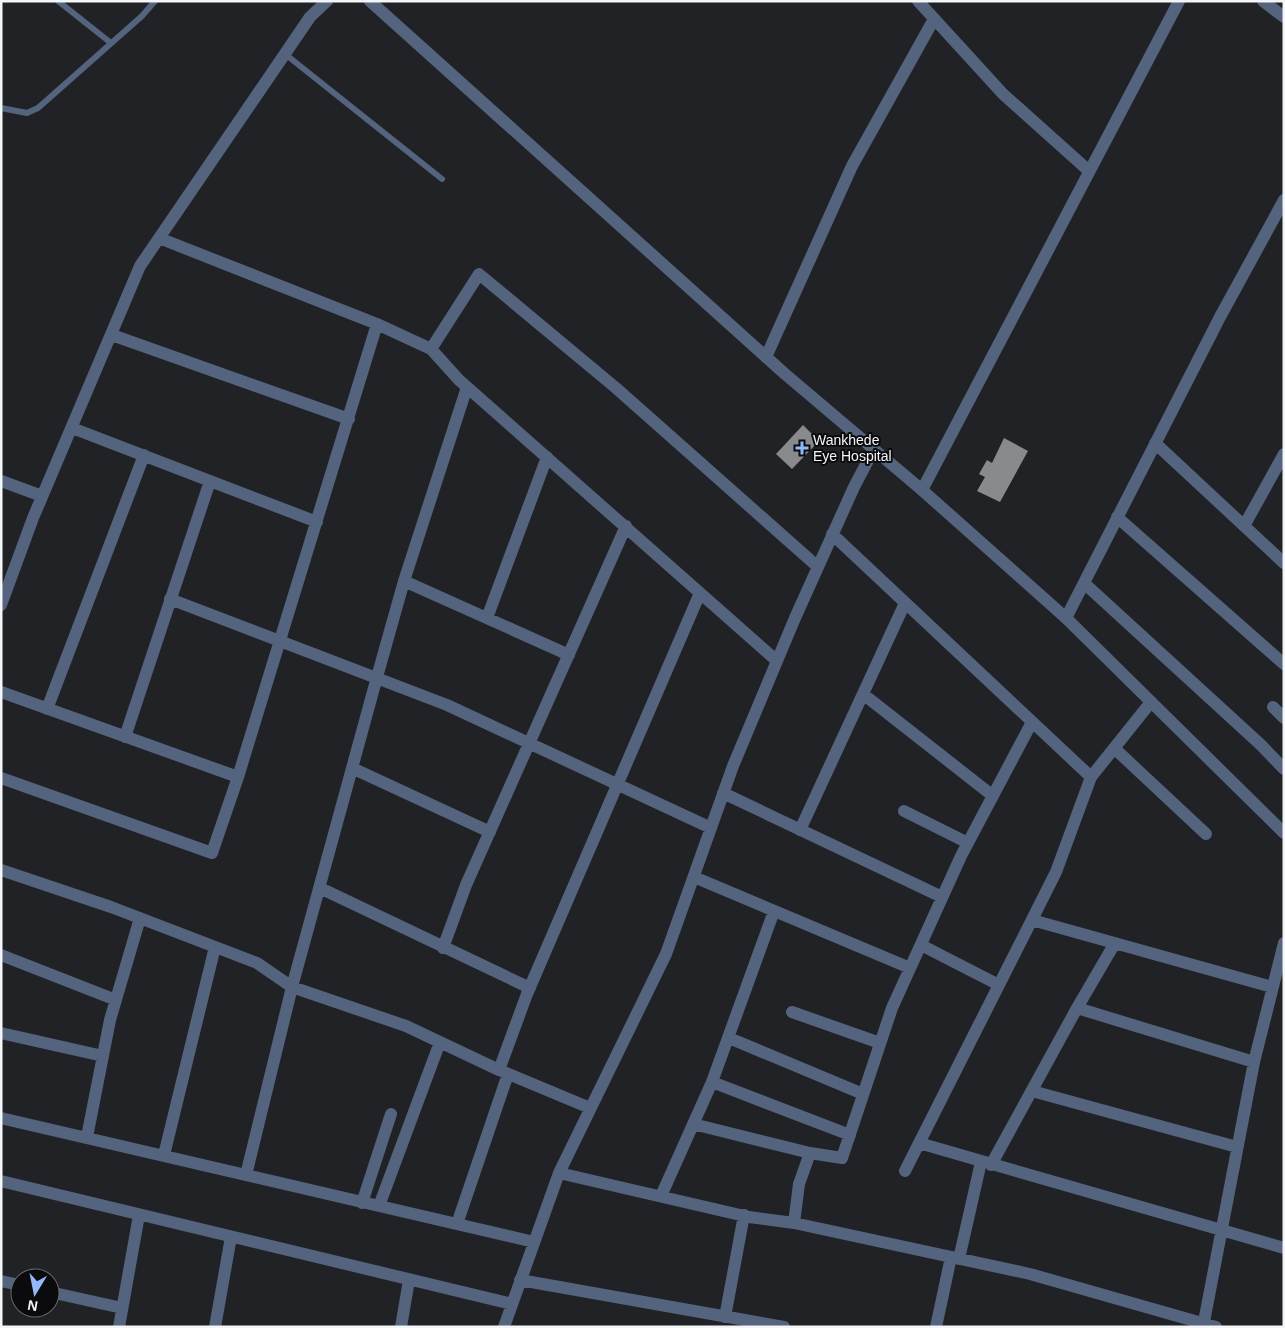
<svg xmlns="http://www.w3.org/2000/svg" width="1285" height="1328" font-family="Arial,sans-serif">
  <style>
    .building { fill: #888a8e }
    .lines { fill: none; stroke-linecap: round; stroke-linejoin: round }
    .service { stroke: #54637e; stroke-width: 6 }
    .minor { stroke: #54637e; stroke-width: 12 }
    .tertiary { stroke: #54637e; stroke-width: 12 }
    .poi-dot { fill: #91b8fd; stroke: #0b0b0d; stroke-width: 2 }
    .labels { text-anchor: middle; stroke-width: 4; stroke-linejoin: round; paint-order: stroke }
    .poi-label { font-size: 14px; fill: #f3f5f7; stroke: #0b0b0d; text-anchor: start }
  </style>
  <rect width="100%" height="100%" fill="#202225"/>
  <!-- building -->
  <path class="building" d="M803,425L819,441L792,469L776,454Z
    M1004,438L1028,451L1000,502L977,491L985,477L979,474L987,460L992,463Z"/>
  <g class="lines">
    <!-- service -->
    <path class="service" d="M58,1L111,43
      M285,54L442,179
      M1,108L27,113L38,108L142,16L155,1"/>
    <!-- minor -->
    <path class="minor" d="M918,1L1003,94L1089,171
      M1263,1L1284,17
      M159,238L377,324L431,349L459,380L777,661
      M112,335L349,419
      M431,349L479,274L616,388L818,567
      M766,357L852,166L934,19
      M72,428L317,522
      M1155,443L1284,563
      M1,481L42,496
      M922,490L1179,1
      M1117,517L1284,664
      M1244,526L1284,454
      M832,534L1091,777
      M404,581L569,655
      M1084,583L1261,745L1284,769
      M170,599L447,705L711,828
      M1,605L33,518L140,266L310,17L327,1
      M487,618L547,457
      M1066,618L1220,317L1284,200
      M1,692L238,777
      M863,694L993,796
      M1273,707L1284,718
      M47,709L144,455
      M125,737L210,481
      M1114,748L1206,834
      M352,768L490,832
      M1,778L212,853L238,777L377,324
      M723,793L942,897
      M904,811L968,843
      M800,830L905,603
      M1,870L111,907L257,963L292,987L406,1026L499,1070L590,1108
      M694,877L910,968
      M320,888L530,988
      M1032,920L1272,987
      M921,945L999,985
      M443,948L466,885L626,526
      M1,955L116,1000
      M1077,1008L1254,1062
      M792,1012L880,1043
      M1,1033L103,1056
      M729,1038L863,1094
      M499,1070L527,994L700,593
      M712,1082L850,1135
      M1032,1091L1237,1147
      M1,1118L534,1242
      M693,1124L810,1153
      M87,1137L110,1020L140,918
      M919,1143L1284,1248
      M164,1155L215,947
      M991,1165L1077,1008L1115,943
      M905,1171L1056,872L1091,777L1151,702
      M559,1173L749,1217L794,1223L1030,1274L1216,1327
      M246,1175L292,987L377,677L404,581L467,387
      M1,1181L512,1304
      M661,1196L712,1082L774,911
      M362,1203L391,1114
      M379,1206L440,1042
      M794,1223L799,1184L810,1153L842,1158L892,1008L961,856L1032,722
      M457,1224L508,1074
      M959,1259L981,1162
      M520,1280L784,1327
      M1,1281L20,1285
      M50,1292L122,1308
      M725,1317L744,1215
      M119,1327L139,1215
      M215,1327L231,1237
      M401,1327L409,1280
      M504,1327L559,1173L666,954L733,766L795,618L854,487L874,449
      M936,1327L951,1257
      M1203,1327L1254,1062L1284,943"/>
    <!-- tertiary -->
    <path class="tertiary" d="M370,1L785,374L922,490L1066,618L1284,833"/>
  </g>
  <!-- markers -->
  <path class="poi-dot" d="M799.5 440.5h5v5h5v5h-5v5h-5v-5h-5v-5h5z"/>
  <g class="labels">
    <!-- poi labels -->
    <g class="poi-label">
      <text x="813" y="445">Wankhede<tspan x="813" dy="16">Eye Hospital</tspan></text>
    </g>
  </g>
  <!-- border -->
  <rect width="1285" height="1328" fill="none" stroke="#f3f5f7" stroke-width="5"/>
  <!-- north arrow -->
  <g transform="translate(35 1293) rotate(190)"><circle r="24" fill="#0b0b0d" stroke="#68696b"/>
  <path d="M0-4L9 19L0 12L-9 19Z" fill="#91b8fd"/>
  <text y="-8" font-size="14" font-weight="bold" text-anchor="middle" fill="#f3f5f7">N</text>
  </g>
</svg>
